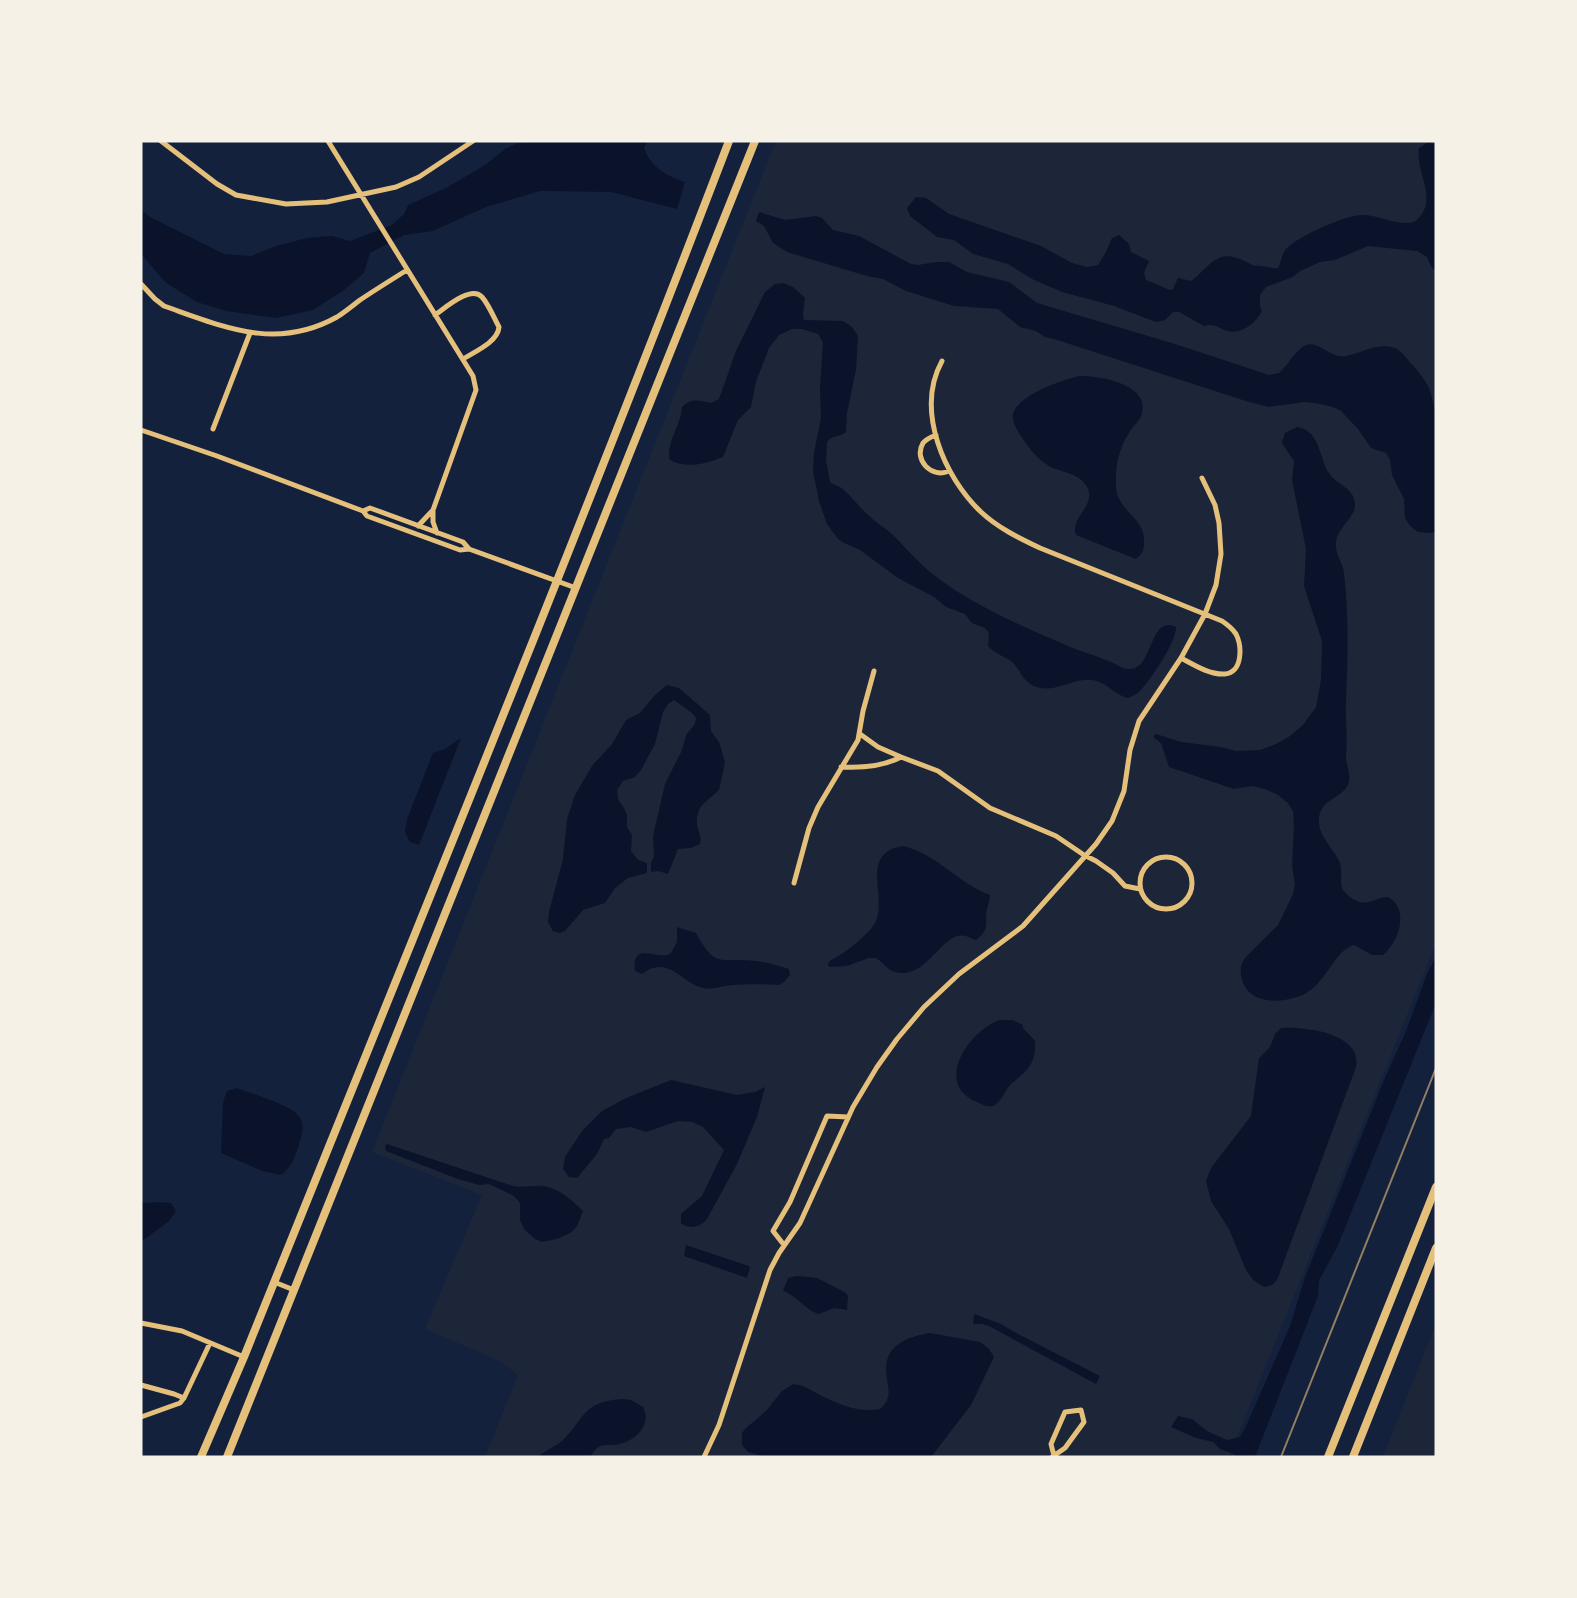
<svg xmlns="http://www.w3.org/2000/svg" width="1577" height="1598" font-family="Quicksand,sans-serif">
  <style>
    .green { fill: #1d2539 }
    .water { fill: #0b132b }
    .lines { fill: none; stroke-linecap: round; stroke-linejoin: round }
    .minor { stroke: #e5c07b; stroke-width: 5 }
    .secondary { stroke: #e5c07b; stroke-width: 8 }
    .rail { stroke: #918062; stroke-width: 2 }
  </style>
  <rect width="100%" height="100%" fill="#14213d"/>
  <!-- green -->
  <path class="green" d="M776,141H1436V943L1229,1457H485L518,1375L500,1361L425,1329L482,1195L372,1152Z
    M1436,1324V1453L1434,1457H1383Z"/>
  <!-- water -->
  <path class="water" d="M543,141H648L644,148C651,167 666,176 685,182L677,209L611,192L540,191L486,207L433,231L404,235L370,253L364,273L344,290L313,310L276,318L226,311L197,302L166,283L141,254V210L152,218L224,254L251,256L276,246L307,238L332,236L350,241L392,225L404,214L408,205L446,188L485,165L505,149L518,143Z
    M1427,143L1436,144V271L1432,268L1427,257L1417,251L1368,246L1335,260L1320,262L1300,271L1293,277L1266,287L1260,295V306L1262,311C1256,323 1241,335 1227,331C1218,328 1214,323 1204,326L1179,312H1173L1165,320L1156,322L1114,306L1062,292L1032,279L1008,264L973,254L954,240L937,237L910,216L907,208L916,197L926,198L949,214L1041,246L1072,263L1087,267L1098,265L1106,252L1112,238L1119,235L1129,244L1131,252L1149,261L1144,273L1146,280L1170,290L1173,289L1178,278L1191,281C1206,271 1215,250 1237,258C1244,260 1249,264 1255,266C1263,265 1270,269 1278,268C1282,261 1281,253 1288,247C1299,236 1349,213 1364,215C1381,216 1398,226 1414,222C1441,202 1415,173 1419,148Z
    M759,212L785,220L816,216L822,218L833,230L859,236L911,264L918,265L936,262H949L967,272L1009,282L1037,303L1175,344L1269,375L1279,373C1287,366 1292,356 1300,349C1316,334 1327,359 1346,356C1361,353 1378,342 1395,348C1400,350 1405,356 1408,360C1416,368 1423,377 1428,386C1443,419 1436,494 1436,532L1429,533L1418,532L1410,526L1405,518L1404,499L1392,475L1390,460L1386,453L1371,448L1358,429L1341,411L1333,407L1315,403L1305,402L1269,407L1249,402L1054,339L1045,337L1036,331L1020,327L998,309L954,306L906,291L883,279L867,276L787,252L773,243L764,226L756,221Z
    M783,283L793,287L805,298L803,314L804,320L843,321L852,327L858,336L856,370L847,413L846,432C840,438 831,434 827,443L826,460L830,482C835,486 841,486 845,491C853,498 859,507 867,514C875,522 884,527 892,534C905,547 917,561 931,573C972,605 1021,626 1068,646C1082,652 1097,656 1111,662C1117,664 1122,669 1128,669C1154,672 1148,614 1176,627C1177,641 1151,679 1141,690C1137,694 1133,696 1128,698C1114,695 1106,681 1091,680C1070,678 1049,698 1029,683C1021,677 1018,667 1011,661C1004,656 995,654 988,646L989,633L985,628L972,623L965,614L946,607L934,597L898,578L860,550L844,543L838,539L827,524L819,501L813,471L814,453L821,418L820,388L823,342L818,334L802,329H792L779,335L769,348L756,382L751,407L738,420L723,457C706,464 686,469 670,460C665,445 681,425 682,407C691,398 699,400 711,403L719,399L736,351L765,292L775,284Z
    M1079,376C1098,375 1150,384 1142,413C1141,419 1136,424 1132,428C1120,446 1115,463 1116,484C1116,491 1117,496 1121,502C1130,517 1146,523 1144,544C1144,551 1141,555 1136,559L1076,535C1069,517 1099,505 1086,485C1078,473 1060,472 1049,466C1038,459 1030,450 1023,439C1019,433 1011,422 1013,414C1018,395 1062,380 1079,376Z
    M1297,427C1322,431 1318,460 1331,476C1339,485 1354,489 1355,503C1356,518 1337,527 1336,543C1335,554 1343,563 1344,573C1349,615 1348,659 1346,701C1345,719 1348,737 1346,755C1345,764 1351,772 1349,782C1344,800 1317,797 1319,824C1321,839 1334,849 1340,863C1343,872 1339,882 1343,890C1347,895 1352,899 1357,901C1369,906 1377,897 1388,897C1410,909 1399,942 1383,955H1372L1354,945C1332,951 1326,989 1297,997C1275,1004 1245,1003 1241,975C1240,968 1241,963 1245,958L1278,925L1293,894L1295,884L1292,866L1294,826L1293,811L1288,803L1278,795L1265,789L1252,786L1234,789L1169,767L1161,743L1153,737L1156,734L1181,742L1221,747L1236,751L1260,750L1276,744L1290,736L1303,725L1316,707L1321,680L1322,641L1304,586L1306,549L1292,480L1294,461L1282,443L1285,433Z
    M667,685L679,688L710,715L711,731L719,742L725,762L719,790C707,802 696,804 697,825C698,832 702,836 700,844L691,848L678,849L668,874L658,871L651,872V863L654,856L653,836L665,784L682,750L686,735L695,724L696,718L692,713L674,700L668,704L663,712L655,744L641,770L635,777L623,781L617,790L618,799L624,808L627,815V827L632,835L631,851L638,860L647,863V873L628,878L615,888L605,903L583,910L565,931L560,933L553,931L548,922L549,912L563,859L567,819L575,795L592,766L612,744L626,720L640,713L656,694Z
    M461,738L419,845L410,842L405,832L407,819L433,753L445,749Z
    M903,846C937,854 959,884 990,895C990,900 988,904 987,909C984,923 991,929 976,940C970,938 965,934 958,936C940,939 924,980 895,972C887,970 883,962 876,958H869L847,966L829,967L828,963L831,960C843,955 871,933 876,921C887,896 859,853 903,846Z
    M677,927L696,933C716,970 721,957 756,961C767,962 778,966 789,969L790,975L784,982L779,985C764,984 747,984 732,985C721,986 712,991 700,987C679,980 667,955 642,974L635,971C631,939 659,962 671,953L677,942Z
    M1436,956V1003L1338,1245L1319,1281L1318,1296L1255,1457H1235L1234,1454L1220,1449L1213,1442L1196,1438L1171,1427L1178,1416L1192,1419L1207,1431L1227,1440L1240,1437L1247,1424L1290,1326L1305,1277L1384,1080L1406,1031L1427,974Z
    M999,1020H1012L1023,1025V1028L1035,1041C1036,1064 1028,1070 1012,1083C1005,1089 1003,1100 995,1105C989,1108 983,1105 977,1102C933,1084 968,1032 999,1020Z
    M1281,1028C1305,1026 1367,1034 1355,1070L1277,1280L1272,1285L1264,1287L1253,1280L1246,1270L1229,1229L1211,1201L1206,1181L1211,1168L1251,1116L1259,1058L1270,1047L1275,1034Z
    M671,1080L737,1095L755,1092L765,1087L757,1117L737,1164L707,1219C701,1227 689,1230 681,1223V1214L702,1196L724,1150L703,1127L692,1122L678,1121L646,1132L631,1127L616,1129L609,1138L604,1139L597,1154L577,1178L569,1177L563,1169L565,1157L582,1131L602,1111L626,1098Z
    M237,1088C250,1093 289,1105 297,1114C305,1122 303,1134 299,1144C295,1157 292,1167 281,1175L262,1171L221,1153L223,1102L227,1091Z
    M387,1144L513,1186C523,1188 532,1185 542,1186C557,1187 572,1200 583,1211L577,1226L572,1232L557,1239L542,1242L535,1239L524,1229L520,1220V1203L514,1196L489,1184L479,1185L458,1179L386,1151L385,1146Z
    M159,1202L171,1203L176,1211L169,1221L141,1242V1203Z
    M686,1245L749,1266L750,1267L747,1278L684,1256Z
    M797,1276L817,1278L846,1293L848,1296L847,1310L834,1308L819,1314C806,1311 798,1296 783,1291L788,1278Z
    M974,1314L1001,1324L1018,1334L1096,1374L1100,1376L1096,1384L989,1326L982,1324H973Z
    M930,1333L980,1342L989,1349L994,1357L971,1405L931,1457H765L748,1452L742,1445V1433L746,1428L766,1411L782,1391L793,1384C806,1385 813,1392 824,1397C841,1405 860,1413 880,1409C895,1396 886,1385 886,1369C886,1344 910,1336 930,1333Z
    M623,1399L631,1400L643,1407C652,1424 636,1441 619,1444C613,1446 606,1444 600,1446C595,1449 593,1452 591,1457H538C545,1450 555,1447 562,1441C586,1417 583,1401 623,1399Z"/>
  <g class="lines">
    <!-- minor -->
    <path class="minor" d="M161,141L217,184L236,195L286,204L327,202L396,187L419,177L473,141
      M328,141L473,376L476,390L433,510L418,526
      M141,284L155,299L164,306C224,327 276,351 337,317C345,312 352,306 360,300C375,290 391,280 407,270
      M435,315C445,308 471,285 482,297C489,305 494,318 499,327C498,342 474,352 463,359
      M942,361C915,410 944,477 981,512C998,528 1019,538 1040,548L1222,621C1228,625 1232,628 1236,634C1242,646 1243,672 1225,674C1210,675 1194,665 1181,658
      M213,429L250,333
      M141,430L217,456L363,511L367,516L460,550L469,549
      M936,435C931,437 926,439 923,443C913,460 932,479 949,471
      M433,510V522L437,533
      M363,511L370,508L463,542L469,549L576,588
      M860,734L878,747L901,757
      M841,767C860,768 884,766 901,757L938,771L990,808L1056,836L1084,855L1096,861L1113,873L1125,886L1140,889
      M1140 883a26 26 0 1 1 52 0a26 26 0 1 1-52 0Z
      M794,883L809,828L818,807L858,740L863,711L874,671
      M784,1245L773,1231L790,1202L827,1116L848,1117
      M274,1282L294,1290
      M141,1323L182,1331L244,1357
      M141,1385L174,1394L184,1398
      M141,1417L180,1403L184,1398L210,1343
      M704,1457L719,1425L770,1270L779,1253L800,1223L853,1107L877,1067L897,1039L924,1007L959,974L1023,926L1096,844L1112,821L1124,791L1130,750L1139,721L1181,658L1205,614L1216,585L1221,554L1219,523L1215,505L1202,478
      M1052,1457L1065,1448L1084,1422L1081,1410L1065,1412L1051,1444L1054,1456"/>
    <!-- secondary -->
    <path class="secondary" d="M201,1457L244,1357C407,952 573,549 729,141
      M227,1457L755,141
      M1328,1457L1436,1187
      M1353,1457L1436,1248"/>
    <!-- rail -->
    <path class="rail" d="M1281,1457L1436,1068"/>
  </g>
  <!-- border -->
  <rect width="1577" height="1598" fill="none" stroke="#f6f1e7" stroke-width="285"/>
</svg>
